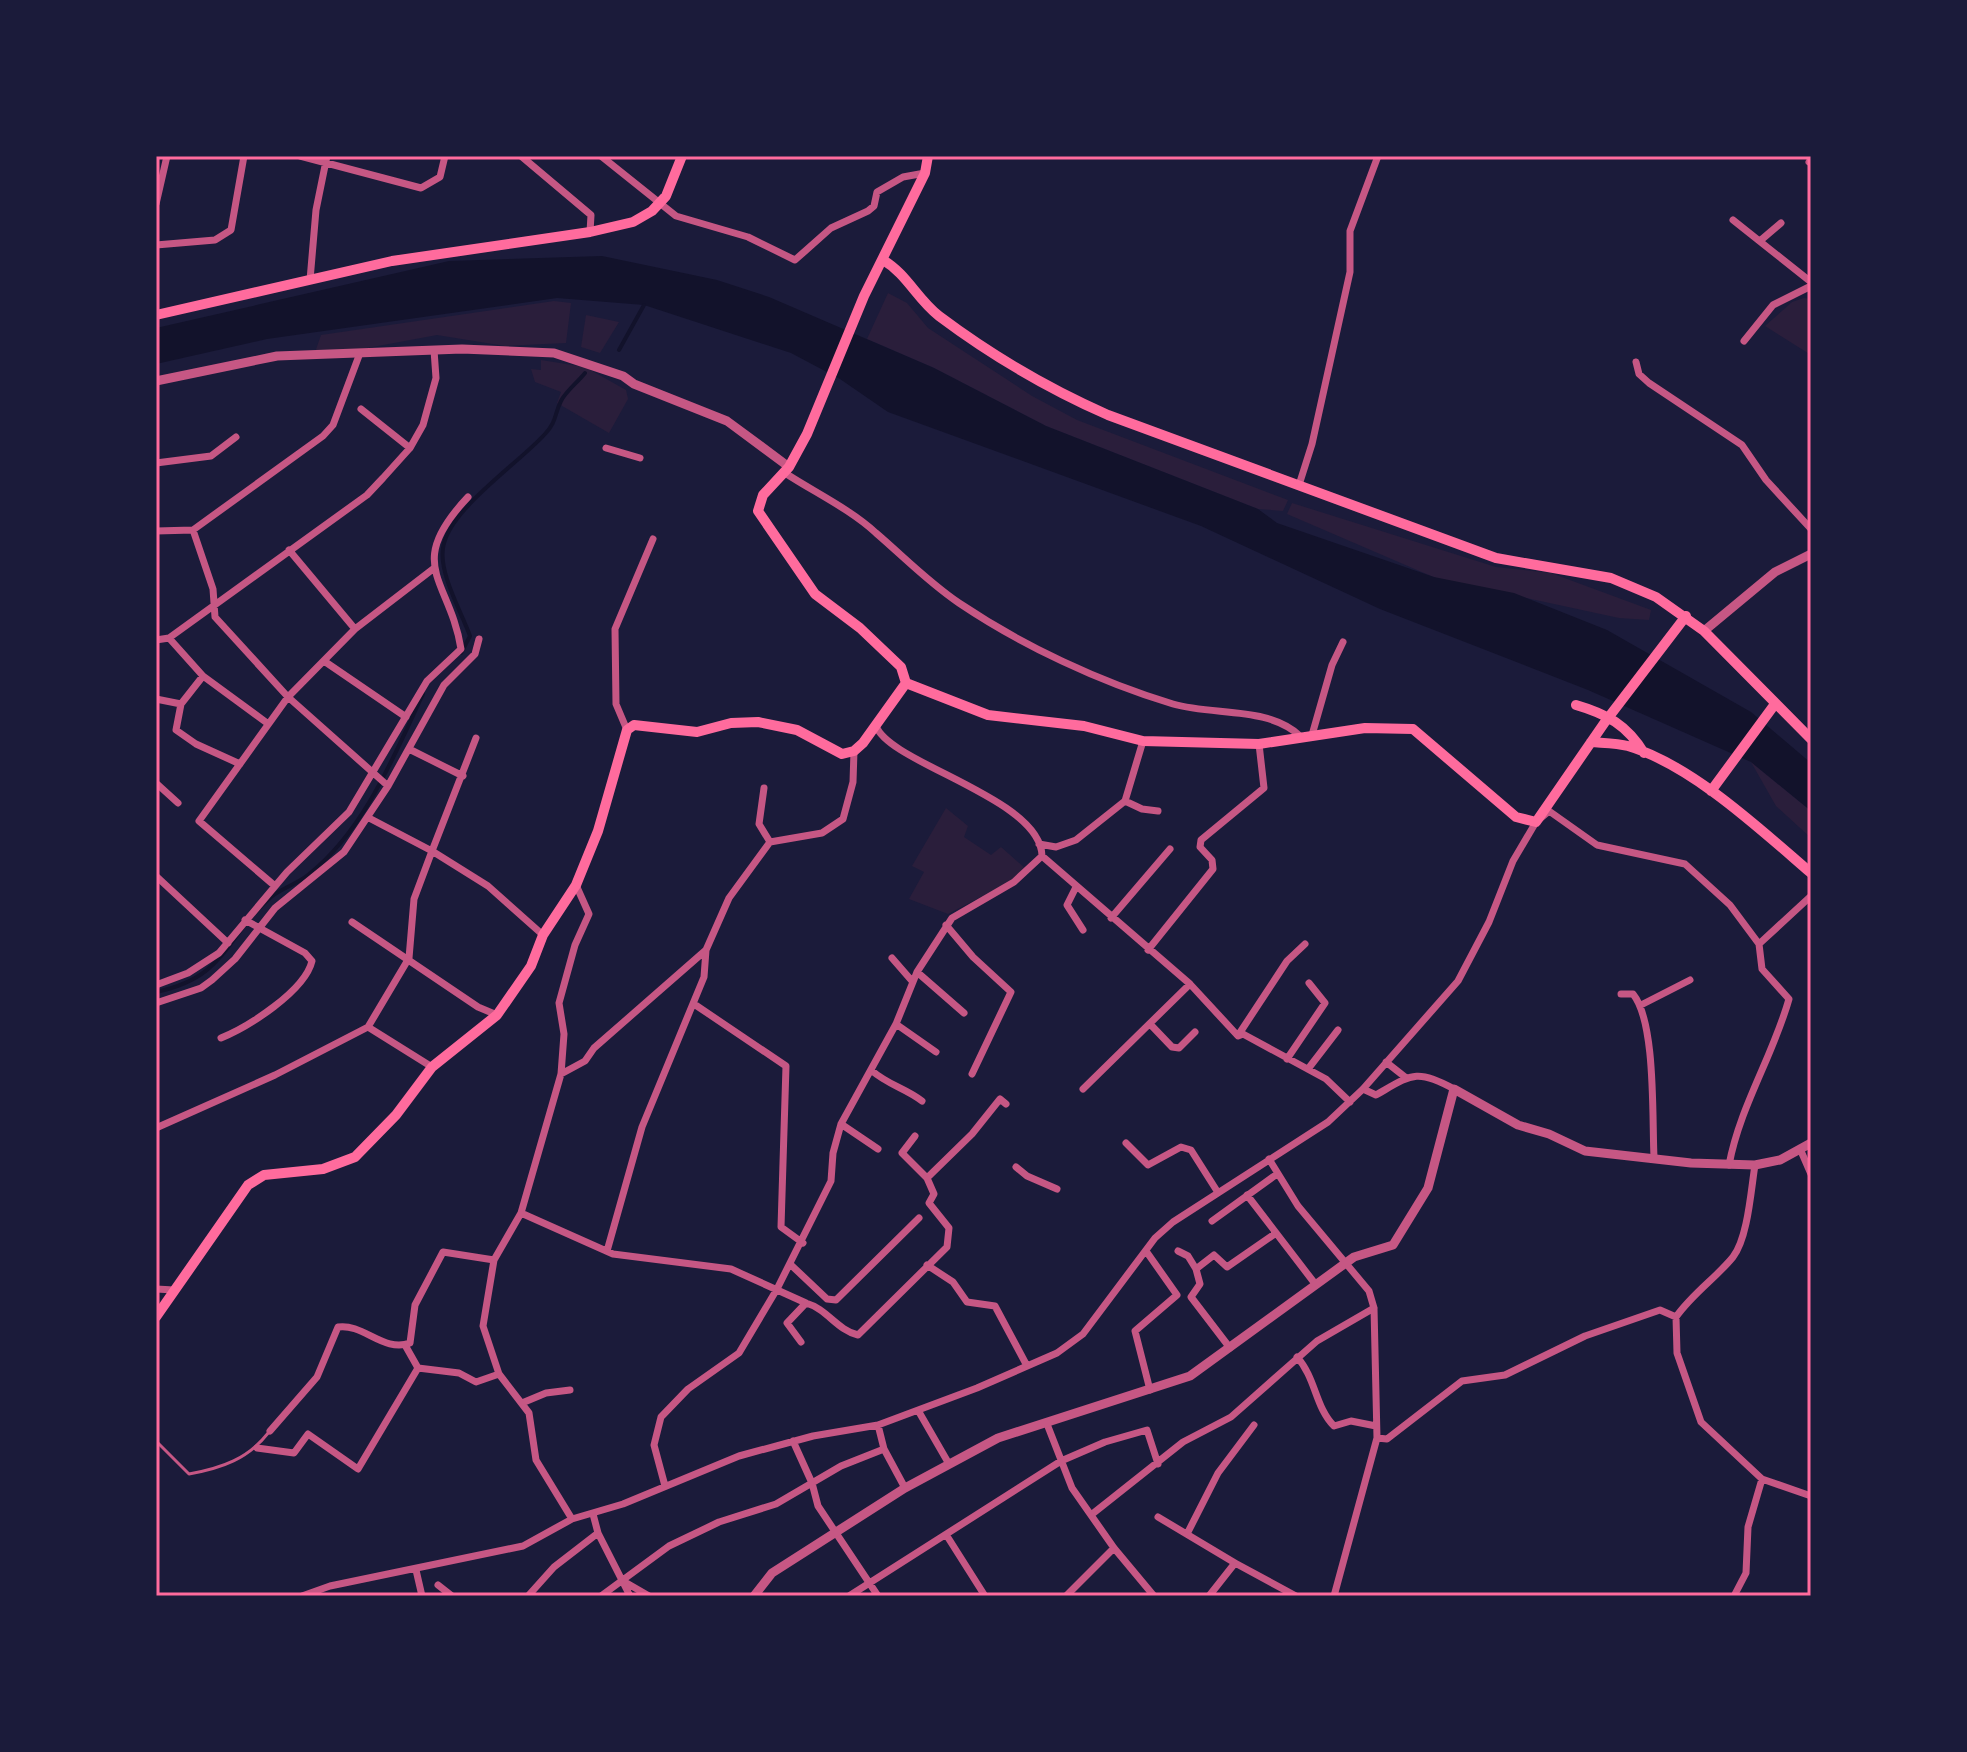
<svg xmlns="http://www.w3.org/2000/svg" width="1967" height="1752" font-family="Raleway,sans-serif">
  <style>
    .green { fill: #2a1e3b }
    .water { fill: #12122b }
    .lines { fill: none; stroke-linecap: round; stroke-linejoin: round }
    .stream { stroke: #12122b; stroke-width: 4 }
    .service { stroke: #c65784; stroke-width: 3 }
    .minor { stroke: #c65784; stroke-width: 7 }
    .tertiary { stroke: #c65784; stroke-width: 9 }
    .secondary { stroke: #ff6b9d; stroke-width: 10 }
    .neatline { fill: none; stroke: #ff6b9d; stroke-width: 3 }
  </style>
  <rect width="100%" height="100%" fill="#1b1b3a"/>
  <!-- green -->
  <path class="green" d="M888,293L907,303L928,328L1032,396L1077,420L1288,500L1283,511L1258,509L1046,426L934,368L867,339Z
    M1804,298L1811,299V355L1765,326L1792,302Z
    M554,301L571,303L566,343L505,346L437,335L313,358L321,335Z
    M586,315L619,322L600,353L581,347Z
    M541,360L585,367L626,390L628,399L609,433L557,403L561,392L535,382L531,369L541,370Z
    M1292,503L1496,567L1551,573L1651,610L1649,620L1619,618L1438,579L1287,514Z
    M1751,762L1811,811V838L1776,806Z
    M946,808L968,826L964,837L991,855L1001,847L1026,869L1004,885L948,914L909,899L924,872L912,866Z"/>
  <!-- water -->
  <path class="water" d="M602,256L717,280L769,297L934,368L1046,426L1258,509L1277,523L1434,577L1514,593L1607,630L1751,712L1811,763V811L1751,762L1588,690L1380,609L1201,526L888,412L840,379L791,353L644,305L557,298L267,339L156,364V328L449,261Z"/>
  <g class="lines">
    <!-- stream -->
    <path class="stream" d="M619,350L644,305
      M461,653L470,636C461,611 439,574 443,548C448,510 518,464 545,434C557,421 554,415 561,401C566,391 578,382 585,373
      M156,992C228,977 224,937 271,897C282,888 297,884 308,875C364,831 394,756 423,694"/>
    <!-- service -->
    <path class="service" d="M156,1441L189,1474C222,1468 248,1459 269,1432"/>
    <!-- minor -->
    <path class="minor" d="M300,156L421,188L440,177L445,156
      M521,156L591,215L590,232
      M601,156L676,216L748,237L795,260L831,228L868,211L874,206L877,192L903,177L925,173
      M1809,162L1811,159
      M156,204L167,156
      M1733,220L1811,282
      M1761,240L1781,223
      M156,245L215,240L231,230L244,156
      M310,280L316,210L327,156
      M1744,341L1773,305L1811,286
      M1636,362L1639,374L1649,383L1742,445L1766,480L1811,529
      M361,409L410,448
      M606,448L640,458
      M156,463L211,456L236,437
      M785,473C814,492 850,509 876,533C904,557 928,582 959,603C1023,646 1100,682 1173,704C1214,716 1268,706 1300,736
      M1299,485L1312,444L1350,272V231L1378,156
      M193,530L213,589L215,617L288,697L388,786
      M156,531L193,530L323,436L333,425L360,353
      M289,550L355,629
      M169,638L203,676L267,723
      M156,640L169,638L367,495L383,478L410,448L423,425L436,378L434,350
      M324,661L406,717
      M203,676L181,704L176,730L196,744L240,764
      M156,699L181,704
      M627,730L616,704L615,629L653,539
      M1312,735L1332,665L1343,642
      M476,738L432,851L488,886L543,935
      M409,749L463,776
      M156,783L178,803
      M764,788L759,824L770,842
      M1125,801L1142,809L1158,811
      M1039,844L1056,847L1076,840L1125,801L1143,741
      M1042,856L1190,984L1238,1036L1243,1034L1326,1079L1350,1102
      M156,876L228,943
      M275,886L199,821L288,697L355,629L433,569
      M1076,887L1067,905L1083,930
      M1111,918L1170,849
      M352,922L478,1007L497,1015
      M946,925L973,957L1011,992L972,1074
      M1759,944L1811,896
      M1148,950L1213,869L1212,860L1200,847L1201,840L1264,788L1259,744
      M892,958L912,981
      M917,972L964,1013
      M156,985L188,973L219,953L287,872L349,812L427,681L461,649C450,579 403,566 468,497
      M1621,994H1633C1656,1022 1652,1118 1654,1157
      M156,1003L201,988L212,980L235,959L275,908L344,852L388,786L444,685L475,654L479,639
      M694,1004L786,1066L781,1227L803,1243
      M1641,1005L1690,980
      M896,1024L936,1052
      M1150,1024L1172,1047L1179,1048L1195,1032
      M368,1027L409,958L414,899L432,851L369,818
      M1239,1034L1287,961L1305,944
      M221,1038C248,1027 305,991 312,961L305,953L245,920
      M1287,1059L1325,1003L1309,983
      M1386,1062L1405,1077
      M1308,1069L1338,1030
      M871,1070C888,1085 905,1088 922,1101
      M561,1074L585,1061L594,1048L706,950
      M1083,1089L1190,984
      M1363,1089L1376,1095C1411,1075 1416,1068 1454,1089
      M841,1124L878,1149
      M156,1128L275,1075L368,1027L432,1067
      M915,1136L902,1153L927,1178
      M1126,1143L1148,1165L1181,1147L1191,1150L1217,1191
      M1801,1151L1811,1174
      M1269,1159L1298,1206L1369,1291L1374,1308L1377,1438L1334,1596
      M1016,1167L1027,1176L1057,1189
      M1247,1195L1316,1285
      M521,1213L613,1254L731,1269L806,1303
      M1212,1221L1277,1174
      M607,1251L642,1127L704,977L706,950L729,898L770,842L822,833L843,819L853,782L854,751
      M1146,1251L1177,1295L1135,1331L1150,1390
      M1178,1251L1188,1256L1196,1269
      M790,1264L827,1299L836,1300L919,1218
      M927,1265L953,1282L967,1302L995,1306L1026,1364
      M156,1289L174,1290
      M1676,1317L1677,1353L1701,1422L1762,1479L1811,1496
      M801,1342L787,1323L806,1303C827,1309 837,1330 858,1335L947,1247L949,1228L929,1203L934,1194L927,1178L972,1134L1000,1099L1006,1104
      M405,1345L418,1368
      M1230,1348L1191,1297L1200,1284L1196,1269L1214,1255L1227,1267L1276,1233
      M1297,1357C1316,1378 1315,1407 1334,1426L1351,1421L1376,1426
      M522,1403L546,1393L570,1390
      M919,1412L949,1464
      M1047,1424L1072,1488L1114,1548L1154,1596
      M878,1425L884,1449L905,1488
      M270,1431L317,1377L338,1327C363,1323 384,1353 410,1343L415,1305L443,1252L494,1260
      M1377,1438L1387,1439L1462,1381L1505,1375L1585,1336L1660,1310L1676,1317C1693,1293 1716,1278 1733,1257C1748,1238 1751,1189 1755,1165
      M793,1441L812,1483L818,1506L878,1596
      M257,1448L294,1453L308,1434L358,1469L418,1368L459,1373L476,1382L499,1374
      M665,1486L654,1445L661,1417L688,1389L739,1353L777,1289L831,1181L833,1153L841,1124L896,1024L917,972L952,918L1014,882L1042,856C1041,798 890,764 876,726
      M593,1514L598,1533L630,1596
      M1091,1515L1183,1442L1231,1417L1317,1341L1374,1308
      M1158,1517L1235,1563
      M572,1519L536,1460L529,1413L499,1374L483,1326L494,1260L521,1213L561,1074L564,1034L559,1003L575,945L589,914L576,885
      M1187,1534L1218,1473L1254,1425
      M947,1536L985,1596
      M416,1570L422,1596
      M623,1581L649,1596
      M438,1585L452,1596
      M302,1596L330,1586L523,1546L572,1519L623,1504L739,1456L813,1436L878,1425L977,1388L1057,1353L1083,1334L1155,1238L1173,1222L1328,1122L1363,1089L1458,981L1489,922L1513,861L1536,822L1549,811L1597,845L1685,864L1730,905L1759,944L1762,969L1789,999C1773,1056 1740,1106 1729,1165
      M528,1596L554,1567L598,1533
      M601,1596L669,1546L719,1522L776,1504L841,1466L884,1449
      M849,1596L1061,1461L1105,1442L1147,1430L1158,1464
      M1066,1596L1114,1548
      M1209,1596L1235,1563L1296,1596
      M1734,1596L1746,1573L1748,1527L1762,1479"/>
    <!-- tertiary -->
    <path class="tertiary" d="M156,381L277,356L462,349L554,353L623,376L634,384L727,421L789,467
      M1704,631L1775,572L1811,554
      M754,1596L772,1573L905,1488L998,1438L1190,1376L1354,1257L1393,1245L1428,1188L1454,1089L1518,1125L1549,1134L1585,1151L1691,1163L1755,1165L1780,1160L1811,1143"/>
    <!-- secondary -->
    <path class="secondary" d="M883,260C907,274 917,299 939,316C991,355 1049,389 1108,415L1496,558L1611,578L1656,597L1704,631L1811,739
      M156,315L392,261L590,232L633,222L652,211L666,196L682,156
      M906,683L988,715L1084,726L1143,741L1259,744L1365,728L1413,729L1516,817L1536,822L1605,722L1686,616
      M1576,705C1607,714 1627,725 1644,753
      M1591,742C1603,743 1617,743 1628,746C1692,765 1761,830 1811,873
      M1711,791L1775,704
      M156,1317L248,1185L264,1175L323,1169L355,1157L396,1115L432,1067L497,1015L531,966L543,935L576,885L598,831L627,730L634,725L697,732L731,723L758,722L797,730L842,754L854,751L863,743L906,683L901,667L860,628L815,594L758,511L763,495L789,467L807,434L864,296L925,173L928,156"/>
  </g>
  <!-- border -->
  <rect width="1967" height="1752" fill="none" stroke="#1b1b3a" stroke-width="316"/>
  <rect x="158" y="158" width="1651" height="1436" class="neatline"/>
</svg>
